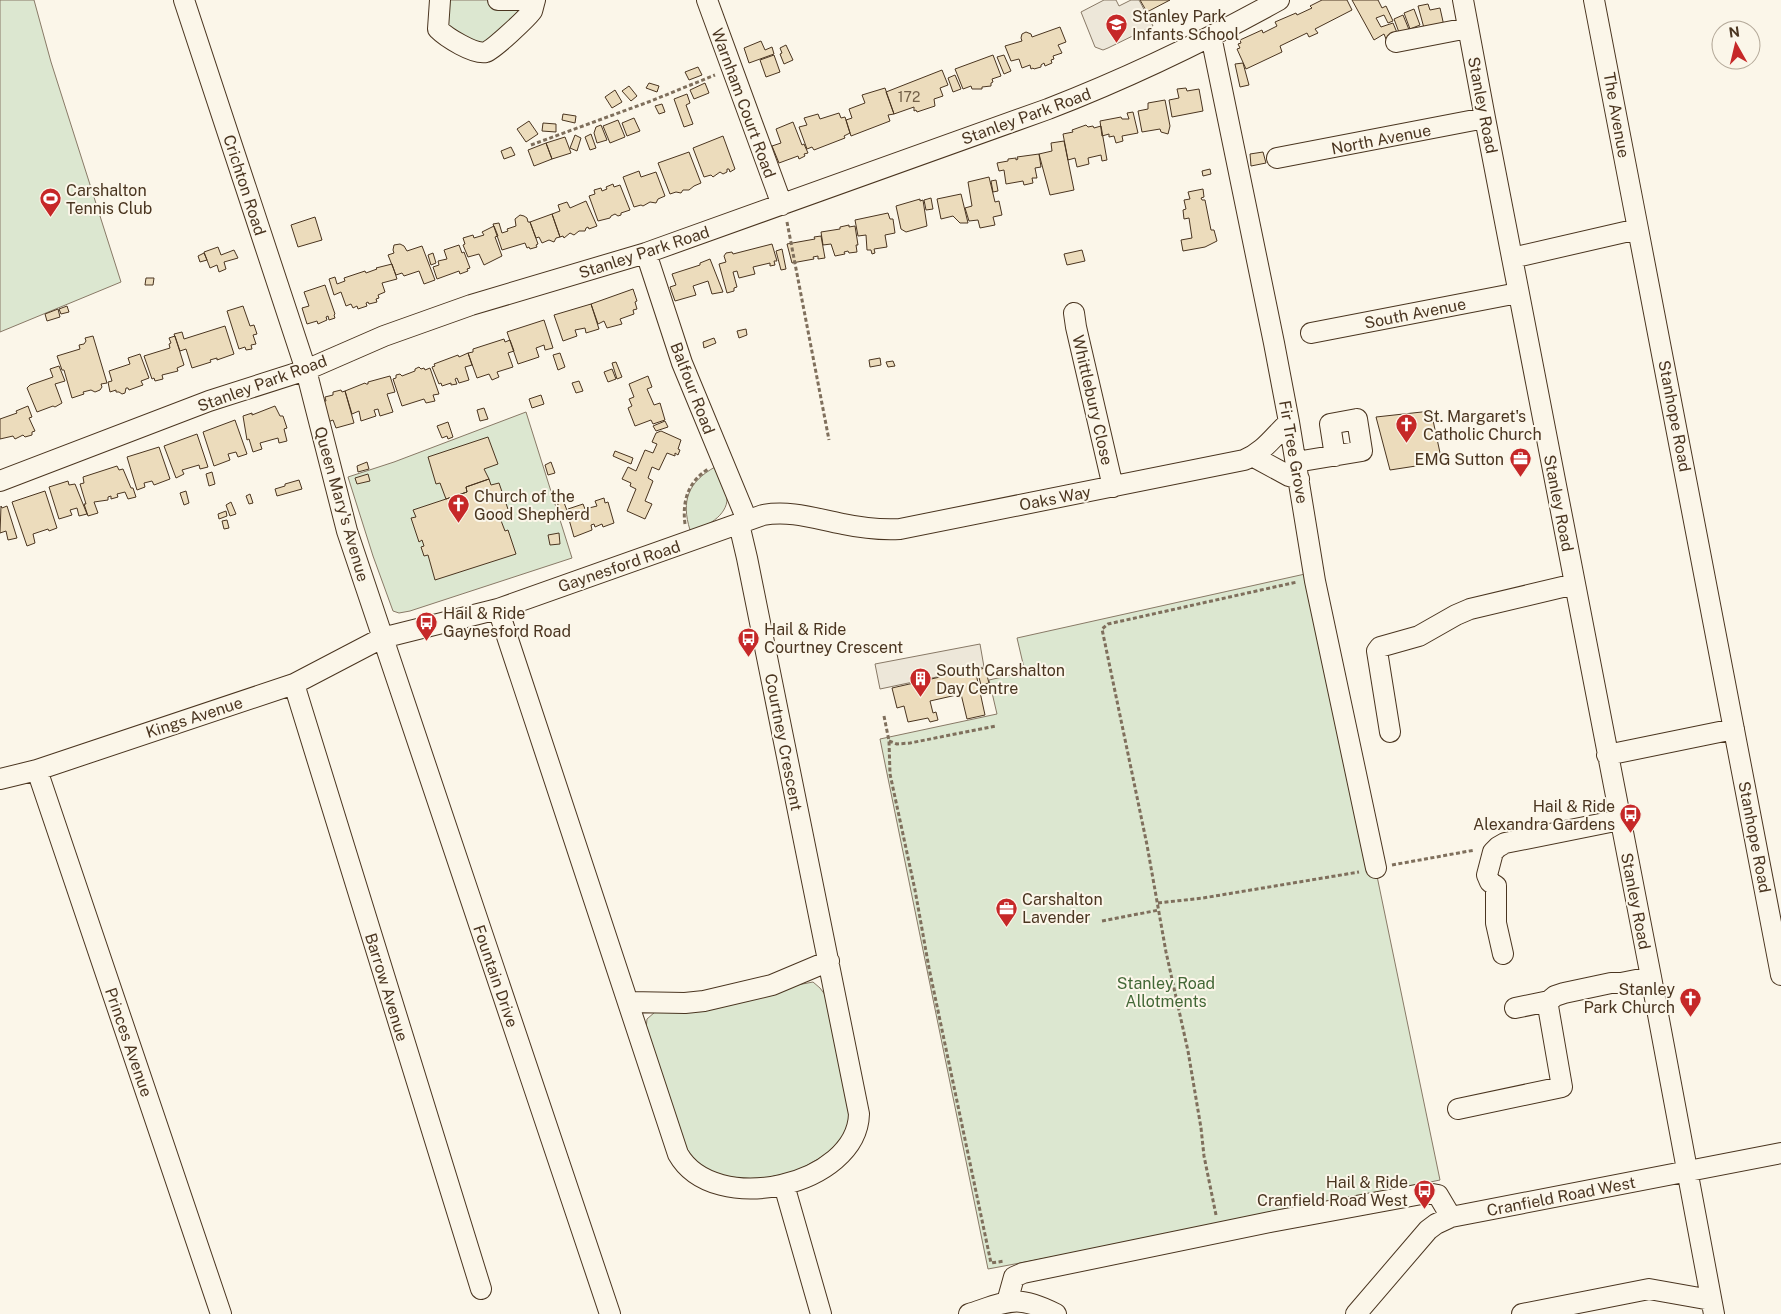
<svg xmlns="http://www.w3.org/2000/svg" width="1781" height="1314" font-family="'Public Sans',sans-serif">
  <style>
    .green { fill: #dce7d0; stroke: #887966 }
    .parking { fill: #ede7d9; stroke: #887966 }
    .building { fill: #ecdcbc; stroke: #4a3520 }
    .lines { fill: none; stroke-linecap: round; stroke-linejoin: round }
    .minor-casing { stroke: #4a3520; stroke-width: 22 }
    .path { stroke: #7f6f5c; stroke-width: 3; stroke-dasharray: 4 2.5; stroke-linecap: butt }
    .minor { stroke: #fbf6e9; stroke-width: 20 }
    .labels { text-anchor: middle; stroke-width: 4; stroke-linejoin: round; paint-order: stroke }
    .number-label { font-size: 14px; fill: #725f47 }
    .poi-label { font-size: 16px; fill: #4a3520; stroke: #fbf6e9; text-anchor: start }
    .street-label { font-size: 16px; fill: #4a3520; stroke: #fbf6e9 }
    .park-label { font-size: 16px; fill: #436837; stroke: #fbf6e9 }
  </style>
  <rect width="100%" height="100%" fill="#fbf6e9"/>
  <!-- green -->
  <path class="green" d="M0,0H34L51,62L121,282L0,332Z
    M443,0H531L479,49L440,19Z
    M526,412L572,558L410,611L399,613L393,611L373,556L348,477L394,462Z
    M715,467C719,476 726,489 727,498C728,515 705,529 690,530C681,501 688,482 715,467Z
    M1314,572L1440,1180L1228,1224L988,1269L880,739L997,714L989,680L1025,672L1017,638Z
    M813,982L820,988L826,996L851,1116L850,1128L827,1154L797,1171L766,1178L735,1179L706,1171L688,1154L646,1029L647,1019L655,1012Z"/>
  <!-- parking -->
  <path class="parking" d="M1104,0H1116L1119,6L1131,0H1139L1153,26L1108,48L1103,50L1095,47L1081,12Z
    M980,644L984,667L880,689L875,664Z"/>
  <!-- building -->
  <path class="building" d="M1140,0H1170L1147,12Z
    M1322,0H1347L1352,10L1315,29L1318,33L1309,37L1307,33L1280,46L1282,52L1246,69L1237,49L1240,48L1238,44L1241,43L1240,40L1262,30L1263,33L1277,26L1275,22L1296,13L1297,15L1312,8L1310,6Z
    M1352,0H1378L1382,8L1386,6L1393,21L1388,23L1384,15L1376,18L1381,27L1393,23L1398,35L1386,39L1384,34L1374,40Z
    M1428,4L1430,10L1440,8L1444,26L1424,28L1418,6Z
    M1414,9L1420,25L1410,29L1404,13Z
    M1403,15L1410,32L1400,35L1394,19Z
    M1060,27L1066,42L1058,45L1062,53L1053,56L1054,59L1051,60L1052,63L1045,66L1044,63L1041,65V67L1034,69L1033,68L1031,69L1030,65L1022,68L1019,59L1011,61L1005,46L1022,41L1021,38L1022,34L1026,32L1031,34L1032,37Z
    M761,41L765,50L772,47L774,54L749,63L744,48Z
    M786,45L793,60L784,64L780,54L782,53L780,48Z
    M774,55L780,72L766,77L760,60Z
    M993,55L1001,76L992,79L993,82L991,83V86L982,87V89H972L971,86L963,89L955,69Z
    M1004,55L1011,71L1004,74L997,57Z
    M1243,63L1249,85L1240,87L1235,64Z
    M698,67L702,75L689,80L685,72Z
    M942,70L948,85L940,88L943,96L934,99L935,106L917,112L916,110L914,111V107L894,114L886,92Z
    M955,75L961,89L953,92L948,78Z
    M649,83L659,86L657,92L646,88Z
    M705,83L709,93L694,99L690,90Z
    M629,86L637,96L631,101L622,91Z
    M885,88L894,114L888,115L890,121L851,136L846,120L852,118L849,109L865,103L862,95Z
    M1186,88L1187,91L1199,89L1203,111L1172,117L1169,100L1179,98L1177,89Z
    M615,90L622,102L612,108L605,97Z
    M687,94L690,103L686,105L693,124L684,127L674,99Z
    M1165,100L1170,126L1168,134L1161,132L1160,129L1142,132L1138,111L1148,109V103Z
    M662,104L665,112L659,114L655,106Z
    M1133,112L1138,133L1122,136L1123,141L1116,143L1114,136L1109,137V134L1102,136L1100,121L1121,117L1122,119H1129L1127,113Z
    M839,113L841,118L845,117L850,133L844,136L845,138L814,150L812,147L807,149L799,127L807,125L804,118L818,114L820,119Z
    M563,114L576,116L575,123L562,120Z
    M634,118L640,131L627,136L622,123Z
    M618,120L625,137L610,143L603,126Z
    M529,121L538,134L526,142L517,129Z
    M793,122L802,145L804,144L808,153L804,154L805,156L799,159L798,156L779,163L772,146L781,143L776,129Z
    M543,123L556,124V132L542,131Z
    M601,125L607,140L597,143L594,133L596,127Z
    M1086,125L1088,127L1093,126L1094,128L1101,126L1107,160L1102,161L1101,155L1088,158L1089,164L1077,167L1075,158L1068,160L1063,134L1073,132L1072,130Z
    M591,134L596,148L590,150L585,137Z
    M575,135L581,138L577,151L570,148Z
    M723,136L735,169L730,172L729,169H727V172L723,174L720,172L713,177L711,175L704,177L693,148Z
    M565,137L571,153L552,159L546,143Z
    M1064,141L1074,190L1050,195L1039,154L1052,151L1051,143Z
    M546,143L552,159L534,166L528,150Z
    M511,147L515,155L504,159L501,151Z
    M689,152L701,183L694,186L689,190H683L681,193L676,192L670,194L658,163Z
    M1263,152L1266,163L1251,166L1250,154Z
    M1039,154L1041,167L1035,168L1037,178H1032L1033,183L1024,185L1023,181L1006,184L1004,170L999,171L997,163L1008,161V159L1016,158V160L1018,159L1017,157Z
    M1210,169L1211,174L1203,176L1202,171Z
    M639,171L641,177L656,172L665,196L658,199L656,203L650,202L643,206L641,205L634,207L623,177Z
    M989,177L995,202L999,201L1002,215L993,217L995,225L980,228L978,220L969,221L965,208L972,206L968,182Z
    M996,180L998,191L993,192L991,181Z
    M613,184L614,187L620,185L630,210L621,213V215L618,216L615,214L611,216L610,218L598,221L589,196L595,194L594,190L601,188L602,191L607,189L606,187Z
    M1203,189L1204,197L1201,198L1202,200H1205L1211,230H1214L1217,241L1205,247L1183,251L1181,240L1192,238L1189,218L1184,219L1183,210L1186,209L1184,200L1190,199L1188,192Z
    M961,194L968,223H960L953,216L941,219L937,199Z
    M931,198L933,209L926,210L924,200Z
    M920,199V201L923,200L927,226L906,232L901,229L896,206Z
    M586,201L597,226L589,229L588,227L586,228L585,231H579L574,235L570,233L564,238L563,236L560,237L552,214L560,211L558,205L567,202L570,208Z
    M888,213L890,219H893L895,233L885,235L887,247L874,249L875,253L872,254L871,250H867L866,235L858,236L855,220Z
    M552,214L560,237L556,238L554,242L549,240L542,243L539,237L536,238L530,222Z
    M520,215L524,216L527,218L528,222H530L538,244L536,245L537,247L530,249L529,247L527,248L525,243L502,250L493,224L499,223L502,233L508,231L507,229L516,226L515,219Z
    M315,217L322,240L298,247L291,225Z
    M849,225V227L855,226L858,245H856L857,252L849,253L848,251L844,252L845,254L835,256L831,244L823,245L821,232L840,229V227Z
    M494,226L498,236L495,237L502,256L484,265L479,254L468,257L463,245L465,244L463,238L473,235L474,238L484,235L482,232Z
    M821,236L825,258L818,259V256L813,257L814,259L792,263L787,244L815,239L814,237Z
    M400,244L404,246L407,251L422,246L435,280L424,284L419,271L404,276L402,273L396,275L388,255L394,253L393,250L394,245Z
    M772,244L777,261H774L775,265L770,266V263L753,267L755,274L739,278L737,271L733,272L737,287L734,288V291L727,293L719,264L726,262L724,256L726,253L732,252L733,254Z
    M459,245L462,253L464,252L470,268L467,269L468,271L460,274L459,271L437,279L433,267L439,265L438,261L447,259L444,250Z
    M218,247L221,255L234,250L238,258L224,262L226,269L219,272L217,265L210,268L204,252Z
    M782,249L786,269L781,270L776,251Z
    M1082,250L1085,261L1067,265L1064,254Z
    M204,253L207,260L200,262L198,256Z
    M433,253L436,263L431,265L428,255Z
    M710,259L723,292L712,294L708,281L693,286L696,295L675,301L670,287L676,285L672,274L700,265V263Z
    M392,264L397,279L382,283L385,292L378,295L379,298L376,299L377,302L369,304L368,302L366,303L367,306L358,309L357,306L353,308L351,304L346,306L341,292L334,295L329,279L335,277L337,284L345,281L344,278L365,271L366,273L377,269L376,268Z
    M146,278H154L153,285H145Z
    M325,285L335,314L334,315L335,318L329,320L328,316L326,317L327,320L318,324L317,321L307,324L302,308L309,306L304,292Z
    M633,289L637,301L635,302L637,309L633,310L634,314L620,319L622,324L607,328L604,321L598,324L591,304Z
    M591,304L599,329L586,333L585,328L575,330L577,336L563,341L554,315Z
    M67,306L69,312L61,314L59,309Z
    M243,306L250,326L254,325L257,334L253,335L256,344L251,345L252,349L246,350L245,347L239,349L227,311Z
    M58,309L60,317L47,321L45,314Z
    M544,320L553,348L545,350L544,345L536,348L539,357L518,364L507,332Z
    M225,326L234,354L217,360V358L210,360L211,362L192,368L186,349L180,351L174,334L182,332L184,339Z
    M746,329L747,335L739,338L737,331Z
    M93,336L107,383L101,384L102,387L100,390L95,392L91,390L83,392L84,394L72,398L64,370H62L57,356L80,349L79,345L84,344L86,341L85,338Z
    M175,336L184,365L177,368L178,371L162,375L163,379L155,381L154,378L152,379L144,356L170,348L169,344L171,343L169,338Z
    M714,338L716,343L704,348L703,342Z
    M504,339L505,342L510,340L514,351L508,353L513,367L497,372L499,377L492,380L489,374L477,378L468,353L473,352V349Z
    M468,353L472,365L465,367L469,380L459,383L457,378L455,379L457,384L451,385V383L442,386L441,383L439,384L432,367L435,366L434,364L458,355L459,357Z
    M560,353L565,367L558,370L553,355Z
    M140,354L149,378L141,381L143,385L129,390L128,388H126L125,393L122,394L119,392H116V390L110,392L108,382L112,381L109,371L130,364L128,358Z
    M880,358L881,365L870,367L869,360Z
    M893,361L895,366L888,367L886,362Z
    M616,362L622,377L617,379L612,363Z
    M59,366L65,381L55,384L62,403L55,407L53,406L37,412L27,388L30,385L53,377L50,369Z
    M419,367L421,369L424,368L425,370L430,368L439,394L433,395L435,401L426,403L424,399L402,406L393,379L396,378V375L400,374L402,376L415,371V369Z
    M612,369L616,379L608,382L604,372Z
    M390,376L395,392L387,394L393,412L380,416L378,409L374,410L376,416L361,421L359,411L352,414L345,391L365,383L366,384H368V382Z
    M648,376L652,387L647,389L654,405L660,403L665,420L653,424L651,420L635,426L628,408L632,406L629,399L634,397L629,384Z
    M579,381L583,391L576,393L572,383Z
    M341,390L342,392L345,391L354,423L336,428L333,420L328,422L321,402L326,401L325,397L333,395V392Z
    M541,395L544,404L532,408L529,399Z
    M28,406L32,417L29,418L35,431L32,432V435L25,437L23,435L15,439L13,436L0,439V419L17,413L16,411Z
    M275,406L280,416H283L287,428L284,429L287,441L279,443L278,438L260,443L262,449L253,452L249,439L247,440L243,416L252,413V415Z
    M484,408L488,419L480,421L477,410Z
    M1431,411L1442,462L1390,470L1376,417Z
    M235,420L247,454L238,457L236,452L228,454L230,460L214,466L203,432Z
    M665,421L668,427L656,431L653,426Z
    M448,422L453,437L448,439L447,436L442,438L437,426Z
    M661,431L681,440L678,449L680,450L678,455L675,453V456L667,453L659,470L652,467L648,478L653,481L645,501L652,504L645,519L627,511L636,489L630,486L631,483L622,479L628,467L636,471L645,450L653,453L657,444L652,442L656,433Z
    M197,434L208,467L200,469L199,465L182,470L184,474L176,478L164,446Z
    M488,437L498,464L484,469L489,479L466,487L467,492L446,499L440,483L436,484L428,457Z
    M159,447L170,479L154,485L152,481L144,483L145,487L137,490L127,457Z
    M615,451L633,458L631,464L613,456Z
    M367,462L369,469L358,472L357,466Z
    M551,462L555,473L548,475L545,465Z
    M117,466L119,470L123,469L131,488H133L136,497L128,499L125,492L117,494L118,497L111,499V496L108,497V500L94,502L98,513L88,516L84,504H86L80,484L84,483L83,477Z
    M212,472L215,484L209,486L206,474Z
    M368,474L370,481L357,484L355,478Z
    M489,479L491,485L499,483L510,515L500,518L505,531L508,530L516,554L435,580L428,555L424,556L421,547L424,546L422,540L419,542L411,518L416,517L413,510L467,492L466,487Z
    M299,480L302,489L277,496L275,489L285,486V484Z
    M68,481L69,485L75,484L87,514L79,516L77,508L70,510L72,515L59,519L49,487Z
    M45,491L57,528L49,531L48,529L33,534L35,543L27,546L12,502Z
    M186,491L189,503L184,505L180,493Z
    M250,494L253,503L249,504L246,496Z
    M604,498L605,503L608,502L614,523L603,527L602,524L595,527L594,524L591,525L592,530L574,537L568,516L570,515L568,509L583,504L585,509L597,506L595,501Z
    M563,500L568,513L562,516L557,502Z
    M231,502L236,514L230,516L226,505Z
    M1,506L2,508L7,506L17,538L8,540L6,531L0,533Z
    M226,511L227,516L219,519L218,514Z
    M227,520L229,528L224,529L222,521Z
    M559,533L560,544L550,545L548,535Z
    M985,668L989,683L981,685L977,670Z
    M975,669L985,715L967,719L961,694L930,701L933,713L936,712L938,720L930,722L928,718L908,722L904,706L897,708L892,688Z"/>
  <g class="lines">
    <defs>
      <path id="minor" d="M184,0L306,370L347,531L610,1314
        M440,0L438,29C446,37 474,55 486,52C492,51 528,17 532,11C533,8 534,3 535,0
        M498,0H521
        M707,0L782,205
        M1463,0L1485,118L1651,977L1714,1314
        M1594,0L1638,229
        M1211,36L1274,343L1289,422L1315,581L1376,868
        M1396,42L1468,28
        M1277,158L1485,118
        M646,253L682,363L747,520
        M1512,258L1638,229L1781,975
        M1074,313L1076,327L1113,487
        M1311,333L1518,293
        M1254,457L1289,476L1299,479
        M1296,462L1362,451L1357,419L1330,424L1335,456
        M0,481L209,401L306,370L384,336L471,305L646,253L1048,109C1128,78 1205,41 1279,0
        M498,609L678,1154C714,1218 857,1186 859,1114L747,558L739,524
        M294,684L481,1289
        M1390,732L1377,651L1380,647L1419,636L1456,615L1470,609L1575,584
        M1607,755L1734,729
        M37,770L221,1314
        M0,779L37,770L294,684L382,638L498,609L763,515C791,510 816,519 843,524C862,528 881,530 900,529L1244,460C1264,452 1274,436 1289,422
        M1503,954L1496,923V886L1490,882L1487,875L1493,852L1498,847L1505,843L1620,820
        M629,1002L685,1003L704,1001L772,985L829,961
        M1515,1008L1549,1001L1555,996L1564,993L1611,983H1621L1651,977
        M1458,1109L1562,1087L1548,1006L1549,1001
        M784,1185L821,1314
        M1007,1302L1014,1277L1023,1273L1270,1222L1427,1193L1438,1195L1451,1217
        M969,1314C1009,1301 1017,1294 1056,1314
        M1356,1314L1428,1230L1436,1224L1451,1217L1781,1153
        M1522,1314L1649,1289L1711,1300"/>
    </defs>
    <!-- minor casing -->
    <use href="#minor" class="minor-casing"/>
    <!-- path -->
    <path class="path" d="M531,145L651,101L715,75
      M787,222L829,440
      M685,524C682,501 688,482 708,469
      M884,716L889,741L890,774L915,890L929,968L991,1263L1005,1261
      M889,741L897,744L910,743L996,726
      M1392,865L1475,850
      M1158,903L1203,898L1359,872
      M1102,921L1159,910
      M1216,1215L1204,1156L1201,1128L1188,1051L1166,952L1147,845L1102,629L1108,624L1297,582"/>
    <!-- minor -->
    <use href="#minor" class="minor"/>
  </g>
  <!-- icons -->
  <defs>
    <symbol id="school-pin" viewBox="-11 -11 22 30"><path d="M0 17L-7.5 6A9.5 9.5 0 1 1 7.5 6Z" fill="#c62828" stroke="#fbf6e9"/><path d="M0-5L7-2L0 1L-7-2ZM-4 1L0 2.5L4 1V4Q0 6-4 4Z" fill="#fff"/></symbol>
    <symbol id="stadium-pin" viewBox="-11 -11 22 30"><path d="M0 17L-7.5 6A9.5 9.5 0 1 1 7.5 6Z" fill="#c62828" stroke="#fbf6e9"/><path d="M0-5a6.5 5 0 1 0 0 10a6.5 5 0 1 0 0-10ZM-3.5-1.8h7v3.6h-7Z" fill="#fff"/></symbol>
    <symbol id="church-pin" viewBox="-11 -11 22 30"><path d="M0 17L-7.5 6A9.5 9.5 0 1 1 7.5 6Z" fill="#c62828" stroke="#fbf6e9"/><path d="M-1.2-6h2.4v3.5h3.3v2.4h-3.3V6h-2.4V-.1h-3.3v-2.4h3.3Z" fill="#fff"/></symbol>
    <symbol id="office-pin" viewBox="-11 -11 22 30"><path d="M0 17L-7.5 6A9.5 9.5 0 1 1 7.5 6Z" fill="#c62828" stroke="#fbf6e9"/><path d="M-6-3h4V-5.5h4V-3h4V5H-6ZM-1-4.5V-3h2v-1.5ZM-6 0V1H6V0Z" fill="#fff"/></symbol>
    <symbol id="bus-pin" viewBox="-11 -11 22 30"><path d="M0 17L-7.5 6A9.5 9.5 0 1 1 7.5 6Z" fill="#c62828" stroke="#fbf6e9"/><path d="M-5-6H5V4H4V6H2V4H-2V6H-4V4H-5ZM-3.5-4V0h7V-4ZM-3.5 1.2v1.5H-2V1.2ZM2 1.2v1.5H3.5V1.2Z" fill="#fff"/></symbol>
    <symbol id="building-pin" viewBox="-11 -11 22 30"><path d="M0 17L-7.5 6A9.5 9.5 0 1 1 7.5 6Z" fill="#c62828" stroke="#fbf6e9"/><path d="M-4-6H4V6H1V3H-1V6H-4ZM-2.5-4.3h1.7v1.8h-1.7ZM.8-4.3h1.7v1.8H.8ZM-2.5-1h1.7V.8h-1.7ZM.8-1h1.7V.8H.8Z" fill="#fff"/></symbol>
  </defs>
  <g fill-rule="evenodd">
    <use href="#school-pin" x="1104" y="12" width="25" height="34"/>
    <use href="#stadium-pin" x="38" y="186" width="25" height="34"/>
    <use href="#church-pin" x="1394" y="412" width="25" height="34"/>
    <use href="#office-pin" x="1508" y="446" width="25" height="34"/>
    <use href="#church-pin" x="446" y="492" width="25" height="34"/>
    <use href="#bus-pin" x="414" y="610" width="25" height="34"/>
    <use href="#bus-pin" x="736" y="626" width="25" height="34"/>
    <use href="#building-pin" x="908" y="666" width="25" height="34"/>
    <use href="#bus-pin" x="1618" y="802" width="25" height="34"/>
    <use href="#office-pin" x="994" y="896" width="25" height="34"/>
    <use href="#church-pin" x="1678" y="986" width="25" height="34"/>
    <use href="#bus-pin" x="1412" y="1178" width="25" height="34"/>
  </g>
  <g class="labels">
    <!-- number labels -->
    <g class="number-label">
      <text x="909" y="102">172</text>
    </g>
    <!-- poi labels -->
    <g class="poi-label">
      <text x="1132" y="22">Stanley Park<tspan x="1132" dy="18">Infants School</tspan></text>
      <text x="66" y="196">Carshalton<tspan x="66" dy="18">Tennis Club</tspan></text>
      <text x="1423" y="422">St. Margaret's<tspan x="1423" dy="18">Catholic Church</tspan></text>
      <text x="1504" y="465" text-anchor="end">EMG Sutton</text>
      <text x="474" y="502">Church of the<tspan x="474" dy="18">Good Shepherd</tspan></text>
      <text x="443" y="619">Hail &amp; Ride<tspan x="443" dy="18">Gaynesford Road</tspan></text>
      <text x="764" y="635">Hail &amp; Ride<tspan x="764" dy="18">Courtney Crescent</tspan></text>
      <text x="936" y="676">South Carshalton<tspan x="936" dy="18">Day Centre</tspan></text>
      <text x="1615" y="812" text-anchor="end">Hail &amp; Ride<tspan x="1615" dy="18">Alexandra Gardens</tspan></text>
      <text x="1022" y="905">Carshalton<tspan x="1022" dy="18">Lavender</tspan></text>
      <text x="1675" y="995" text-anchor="end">Stanley<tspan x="1675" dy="18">Park Church</tspan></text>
      <text x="1408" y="1188" text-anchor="end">Hail &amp; Ride<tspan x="1408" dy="18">Cranfield Road West</tspan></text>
    </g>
    <!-- street labels -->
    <g class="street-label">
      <text transform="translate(744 103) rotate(70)" y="6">Warnham Court Road</text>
      <text transform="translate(1483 105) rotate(79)" y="6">Stanley Road</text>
      <text transform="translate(1617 115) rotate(80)" y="6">The Avenue</text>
      <text transform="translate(1026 116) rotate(-20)" y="6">Stanley Park Road</text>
      <text transform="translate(1381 139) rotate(-11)" y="6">North Avenue</text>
      <text transform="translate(245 185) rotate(72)" y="6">Crichton Road</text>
      <text transform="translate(644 252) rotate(-18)" y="6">Stanley Park Road</text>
      <text transform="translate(1415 313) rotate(-11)" y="6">South Avenue</text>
      <text transform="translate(262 383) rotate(-20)" y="6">Stanley Park Road</text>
      <text transform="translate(693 388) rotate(69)" y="6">Balfour Road</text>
      <text transform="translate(1093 400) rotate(77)" y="6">Whittlebury Close</text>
      <text transform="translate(1675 416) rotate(79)" y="6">Stanhope Road</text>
      <text transform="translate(1294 452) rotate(80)" y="6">Fir Tree Grove</text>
      <text transform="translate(1055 498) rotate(-11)" y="6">Oaks Way</text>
      <text transform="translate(1559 503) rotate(79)" y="6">Stanley Road</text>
      <text transform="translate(342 504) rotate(74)" y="6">Queen Mary's Avenue</text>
      <text transform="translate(619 566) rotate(-19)" y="6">Gaynesford Road</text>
      <text transform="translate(194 717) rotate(-18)" y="6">Kings Avenue</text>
      <text transform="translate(784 742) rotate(79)" y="6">Courtney Crescent</text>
      <text transform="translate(1755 837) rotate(79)" y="6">Stanhope Road</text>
      <text transform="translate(1636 901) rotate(79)" y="6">Stanley Road</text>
      <text transform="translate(496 976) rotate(71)" y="6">Fountain Drive</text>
      <text transform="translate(387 987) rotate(73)" y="6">Barrow Avenue</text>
      <text transform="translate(129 1042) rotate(71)" y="6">Princes Avenue</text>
      <text transform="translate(1561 1196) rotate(-11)" y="6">Cranfield Road West</text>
    </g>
    <!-- park labels -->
    <g class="park-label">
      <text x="1166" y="989">Stanley Road<tspan x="1166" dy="18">Allotments</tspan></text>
    </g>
  </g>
  <!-- north arrow -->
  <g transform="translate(1736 45) rotate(352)"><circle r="24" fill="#fbf6e9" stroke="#b4a999"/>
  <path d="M0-4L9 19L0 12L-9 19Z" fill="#c62828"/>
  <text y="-8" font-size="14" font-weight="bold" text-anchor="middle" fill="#4a3520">N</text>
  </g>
</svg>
